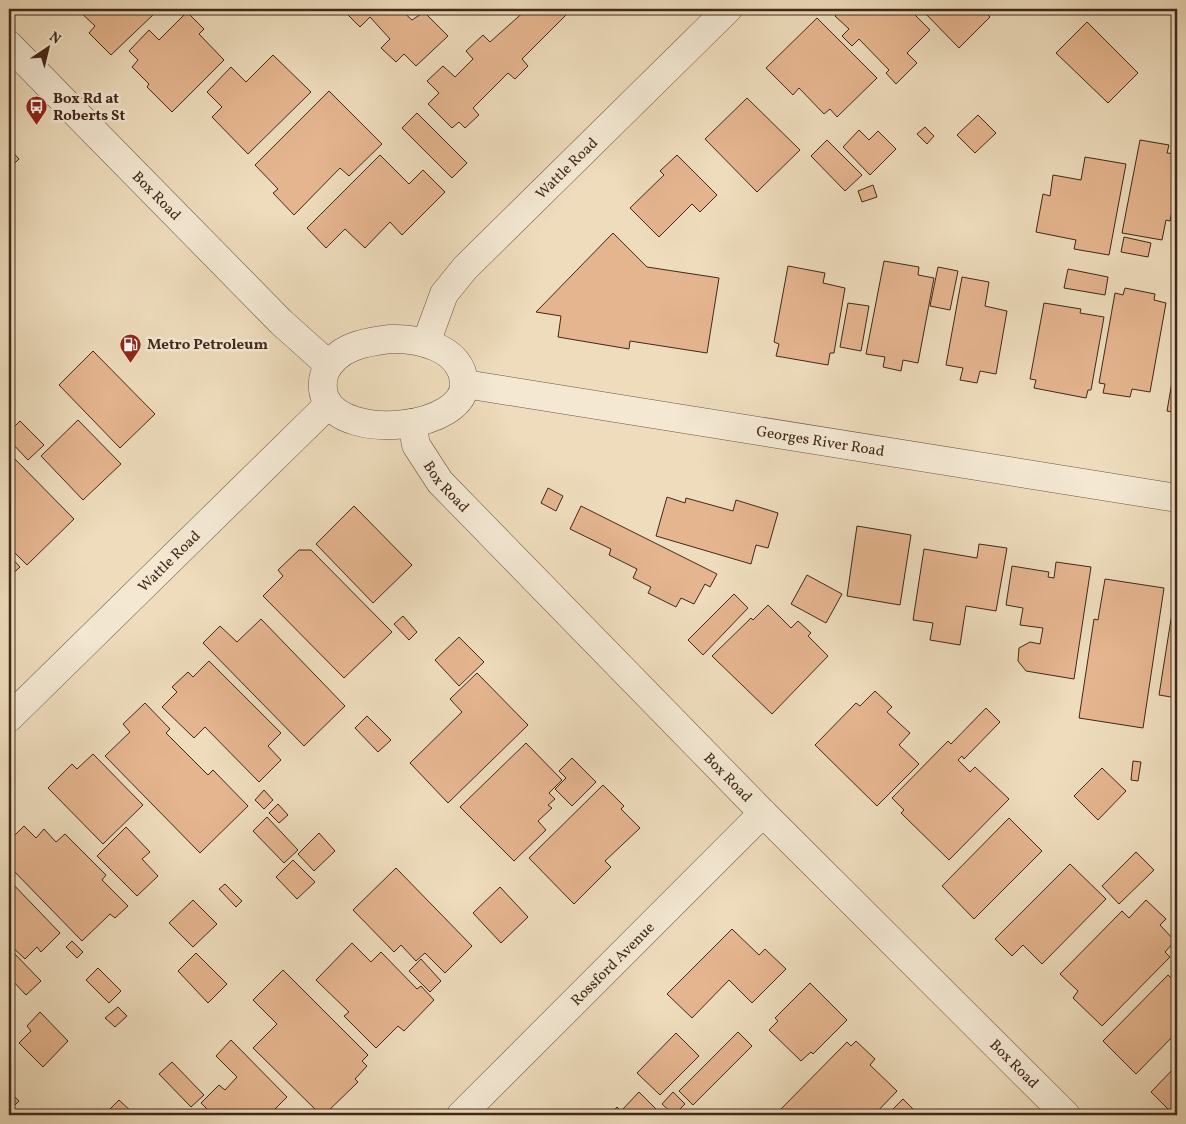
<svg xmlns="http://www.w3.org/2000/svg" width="1186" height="1124" font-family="Vollkorn,serif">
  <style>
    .building { fill: #e5b58f; stroke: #41281a }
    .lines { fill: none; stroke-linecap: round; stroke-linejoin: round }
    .minor-casing { stroke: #6c5542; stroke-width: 29 }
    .minor { stroke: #f4e8d3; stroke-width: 28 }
    .labels { text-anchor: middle; stroke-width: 5; stroke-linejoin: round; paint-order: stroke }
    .poi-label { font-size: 15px; font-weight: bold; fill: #41281a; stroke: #f4e8d3; text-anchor: start }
    .street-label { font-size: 15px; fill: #41281a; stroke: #f4e8d3 }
  </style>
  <rect width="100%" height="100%" fill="#eedcbc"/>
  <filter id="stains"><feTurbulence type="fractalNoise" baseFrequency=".004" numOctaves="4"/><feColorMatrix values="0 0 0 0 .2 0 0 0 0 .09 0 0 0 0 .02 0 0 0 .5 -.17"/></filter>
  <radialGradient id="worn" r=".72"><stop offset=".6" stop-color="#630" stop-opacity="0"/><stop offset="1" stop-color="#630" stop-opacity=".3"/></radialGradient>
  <!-- building -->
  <path class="building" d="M77,9H164L160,14L157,11L111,55L89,33L95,26Z
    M349,9H400L412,20L424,12L448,36L416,66L404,54L396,62L381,48L390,39L370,17L360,27L345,12Z
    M527,9H572L522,59L528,66L515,79L508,73L473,108L479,115L465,128L459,122L452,128L428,104L439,93L427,81L443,66L455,77L473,59L466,51L483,35L490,42Z
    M842,9H909L930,30L907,53L917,63L896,84L886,73L889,70L859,39L852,46L842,36L849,29L835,16Z
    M921,9H982L990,17L959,48Z
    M187,12L204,29L199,34L224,60L172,112L147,87L149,84L132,67L138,60L129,51L149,30L159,40Z
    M817,18L877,78L837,117L830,109L824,114L799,88L793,95L766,68Z
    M1087,22L1138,73L1108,103L1056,53Z
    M273,55L311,92L248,154L212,117L222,107L207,92L231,67L246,82Z
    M329,91L382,144L349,176L340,168L294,215L273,193L278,189L255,165Z
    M747,98L800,150L757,192L705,139Z
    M417,113L467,163L452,178L402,128Z
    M978,115L996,133L975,153L957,135Z
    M925,127L934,136L927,144L917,134Z
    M859,130L869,140L878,131L896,149L870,175L843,147Z
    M827,140L862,175L845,191L811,156Z
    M1140,140L1169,145L1167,153L1177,154V208L1172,210L1170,221L1166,220L1162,240L1122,233Z
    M9,148L19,159L9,169Z
    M380,155L409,184L423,170L445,192L402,235L390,222L365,248L345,229L326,248L307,228Z
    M677,155L717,195L700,212L692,204L659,237L630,208L664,175L660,171Z
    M1085,157L1126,164L1109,255L1074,249L1076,240L1036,232L1043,194L1050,196L1053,175L1081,180Z
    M873,185L877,197L862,202L858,191Z
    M613,233L647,267L719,278L707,353L630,341L629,349L558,337L561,316L536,312Z
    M1124,237L1151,243L1148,257L1121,252Z
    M884,261L919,267L918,275L934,278L918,363L903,360L901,371L883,367L885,357L866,354Z
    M788,266L825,273L823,283L845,288L834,353H830L828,365L776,356L779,344L774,342Z
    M938,267L958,271L950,310L930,306Z
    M1068,269L1108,277L1105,295L1064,288Z
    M962,277L989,282L985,306L1007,311L996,374L980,371L977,383L960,380L963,368L946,365Z
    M1125,288L1155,294L1154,300L1166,303L1150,392L1132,389L1130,397L1103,393L1105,384L1099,383L1115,293L1123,295Z
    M848,303L869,306L861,351L840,347Z
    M1044,303L1081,309L1080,313L1104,317L1091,390H1088L1086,398L1034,388L1036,380L1030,379Z
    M93,351L155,414L120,448L59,385Z
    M1177,353V413L1167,411Z
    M78,420L121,464L83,500L41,456Z
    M20,421L44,445L28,460L9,440V432Z
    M9,453L74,519L27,565L9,547V533L11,530L9,528Z
    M548,488L563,496L556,511L541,503Z
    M667,497L685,503L686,498L733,511L736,500L778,513L768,548L756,545L751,564L656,536Z
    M354,506L412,565L373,603L316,544Z
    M581,506L717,574L710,587L705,584L694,604L681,598L676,607L648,593L651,587L633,578L637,569L609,555L611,549L570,529Z
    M857,526L911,535L900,605L847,596Z
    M979,544L1007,548L996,611L966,606L960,645L930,640L933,623L913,620L924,549L977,558Z
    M299,550H311L392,632L344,678L263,596L283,576L278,570Z
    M9,555L20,567L9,577Z
    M1056,562L1091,567L1074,679L1026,671L1018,661L1019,648L1030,642L1040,644L1043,628L1020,625L1023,608L1006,605L1012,566L1049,572L1048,577L1054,578Z
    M807,575L842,594L826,623L791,604Z
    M1105,579L1164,588L1143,728L1079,718L1094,619L1098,620Z
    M734,594L748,608L703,655L688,640Z
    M1175,594L1177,595V698L1159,695Z
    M768,605L791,628L798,621L811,633L808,636L828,656L772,714L712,656L751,618L753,620Z
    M403,616L417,632L409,640L394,624Z
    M261,619L345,706L304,746L203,643L220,626L237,642Z
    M459,637L484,662L459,686L435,660Z
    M209,661L281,733L268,746L281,760L259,782L205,727L194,738L162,707L177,692L172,687L188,672L193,677Z
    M477,673L528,725L448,803L410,763L462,712L450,699Z
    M875,691L892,707L887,712L910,733L899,745L919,764L877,806L815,745L856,703L860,706Z
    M145,703L170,729L166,733L208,775L213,770L248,806L200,853L105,756L130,732L123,724Z
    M986,708L1000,722L964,759L962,756L958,760L970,772L975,767L1009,799L949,860L901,813L904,810L892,798L948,741L951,744Z
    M367,716L391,740L378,752L355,728Z
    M526,743L562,780L549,793L555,799L548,805L552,808L538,821L546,830L514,861L460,807Z
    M93,754L143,805L103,844L48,788L72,764L77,769Z
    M572,758L596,782L572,806L555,789L566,778L559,771Z
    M1133,761L1141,762L1138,781L1131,780Z
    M1102,768L1126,791L1098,820L1074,796Z
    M603,785L624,806L621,809L640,828L605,861L611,867L574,904L529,858Z
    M264,790L273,800L264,809L255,800Z
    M278,804L288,815L279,823L269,813Z
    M267,817L298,850L284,863L253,831Z
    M1009,818L1042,851L974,919L942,886Z
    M24,826L36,838L44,829L56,842L65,834L106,875L102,880L128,906L115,918L110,914L82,941L9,866V841Z
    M126,827L150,852L142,859L158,876L137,896L97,856Z
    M319,833L335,851L314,871L298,854Z
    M1136,852L1154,870L1119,904L1102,886Z
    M293,860L315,882L297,899L276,877Z
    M1070,864L1106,899L1042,964L1023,945L1012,956L995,939Z
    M396,868L472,946L445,973L425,953L416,961L401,945L394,952L353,910Z
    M9,880L60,933L41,952L37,947L25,959L9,944Z
    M225,884L242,901L236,907L219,889Z
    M500,887L528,917L501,943L473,913Z
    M193,900L217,924L193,947L169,923Z
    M1146,900L1166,919L1160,925L1175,941L1165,952L1170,957L1102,1026L1073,998L1078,991L1060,974L1122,911L1129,918Z
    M732,929L759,955L765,949L786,969L752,1003L729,980L692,1018L667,994Z
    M72,941L83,952L77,958L66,947Z
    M352,943L371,962L381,952L417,989L421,986L434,1000L404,1031L398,1026L376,1048L344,1016L349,1012L316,980Z
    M12,951L41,981L26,995L9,977V954Z
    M196,953L227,984L208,1003L178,971Z
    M421,959L441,981L430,992L409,971Z
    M98,968L121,991L109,1003L86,980Z
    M283,970L368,1055L362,1061L367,1066L355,1079L358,1082L324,1115H321L253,1048L277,1024L253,1000Z
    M1168,975L1177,984V1032L1136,1074L1103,1041Z
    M810,983L847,1020L813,1054L811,1052L801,1061L769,1030L778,1021L775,1018Z
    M118,1007L127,1016L115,1027L105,1018Z
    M40,1012L68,1041L43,1067L19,1043L31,1031L27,1026Z
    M738,1032L752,1046L693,1105L679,1091Z
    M676,1033L699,1056L660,1095L637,1073Z
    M231,1040L287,1097L269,1115H213L201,1103L219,1085L225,1090L237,1077L216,1056Z
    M856,1041L875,1059L870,1065L897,1091L874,1115H775L847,1042L851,1046Z
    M172,1062L204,1095L191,1107L159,1074Z
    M1177,1065V1115H1174L1151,1092Z
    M9,1091L19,1101L9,1111Z
    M639,1092L662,1115H609L617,1107L621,1111Z
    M673,1092L685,1104L674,1115L662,1104Z
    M903,1099L919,1115H887Z
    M119,1100L135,1115H104Z"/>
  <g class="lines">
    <defs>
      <g id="minor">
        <path id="s1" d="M9,45L281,322L329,365"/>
        <path d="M390,339C417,338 462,347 464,383C467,428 345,443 325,398C322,390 322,381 325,372C337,347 364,342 390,339Z"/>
        <path id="s2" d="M426,343L444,294L465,268L728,9"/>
        <path id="s3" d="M465,384L1177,498"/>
        <path id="s4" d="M412,423L416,445L440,482L763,813L1066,1115"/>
        <path id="s5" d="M9,718L328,405"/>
        <path id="s6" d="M461,1115L763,813"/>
      </g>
    </defs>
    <!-- minor casing -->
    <use href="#minor" class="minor-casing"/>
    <!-- minor -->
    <use href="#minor" class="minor"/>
  </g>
  <!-- icons -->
  <defs>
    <symbol id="bus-pin" viewBox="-11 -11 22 30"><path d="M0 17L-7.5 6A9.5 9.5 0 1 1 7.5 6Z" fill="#8f2418" stroke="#f4e8d3"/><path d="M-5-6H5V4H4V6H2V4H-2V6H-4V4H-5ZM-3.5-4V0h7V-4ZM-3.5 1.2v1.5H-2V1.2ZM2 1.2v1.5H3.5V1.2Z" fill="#fff"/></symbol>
    <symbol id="fuel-pin" viewBox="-11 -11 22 30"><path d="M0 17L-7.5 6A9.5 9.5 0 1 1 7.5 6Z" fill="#8f2418" stroke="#f4e8d3"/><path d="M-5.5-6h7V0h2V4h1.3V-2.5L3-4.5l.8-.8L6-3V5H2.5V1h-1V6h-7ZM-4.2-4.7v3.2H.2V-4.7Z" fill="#fff"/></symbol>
  </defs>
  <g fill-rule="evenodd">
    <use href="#bus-pin" x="24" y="94" width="25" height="34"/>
    <use href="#fuel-pin" x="118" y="332" width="25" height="34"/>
  </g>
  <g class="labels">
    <!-- poi labels -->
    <g class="poi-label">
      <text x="53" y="103">Box Rd at<tspan x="53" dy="17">Roberts St</tspan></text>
      <text x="147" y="349">Metro Petroleum</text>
    </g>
    <!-- street labels -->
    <g class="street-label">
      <text dy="5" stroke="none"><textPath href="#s2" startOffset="228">Wattle Road</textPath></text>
      <text dy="5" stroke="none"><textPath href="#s1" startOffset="211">Box Road</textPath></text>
      <text dy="5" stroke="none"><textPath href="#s3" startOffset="360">Georges River Road</textPath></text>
      <text dy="5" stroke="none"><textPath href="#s4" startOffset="74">Box Road</textPath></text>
      <text dy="5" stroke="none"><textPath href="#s5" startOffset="224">Wattle Road</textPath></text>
      <text dy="5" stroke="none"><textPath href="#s4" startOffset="479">Box Road</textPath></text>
      <text dy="5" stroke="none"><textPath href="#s6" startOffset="214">Rossford Avenue</textPath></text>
      <text dy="5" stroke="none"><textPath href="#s4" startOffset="884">Box Road</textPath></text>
    </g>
  </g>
  <!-- margin -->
  <rect width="1186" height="1124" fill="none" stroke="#eedcbc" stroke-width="30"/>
  <rect x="10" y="10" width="1166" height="1104" fill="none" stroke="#41281a" stroke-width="2.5"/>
  <rect x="15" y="15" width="1156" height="1094" fill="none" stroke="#41281a"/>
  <!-- north arrow -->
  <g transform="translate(48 48) rotate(35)" stroke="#f4e8d3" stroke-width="4" paint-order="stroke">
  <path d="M0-4L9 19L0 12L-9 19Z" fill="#41281a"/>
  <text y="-8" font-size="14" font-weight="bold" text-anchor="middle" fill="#41281a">N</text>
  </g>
  <rect width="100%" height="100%" filter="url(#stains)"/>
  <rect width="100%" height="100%" fill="url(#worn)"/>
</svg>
